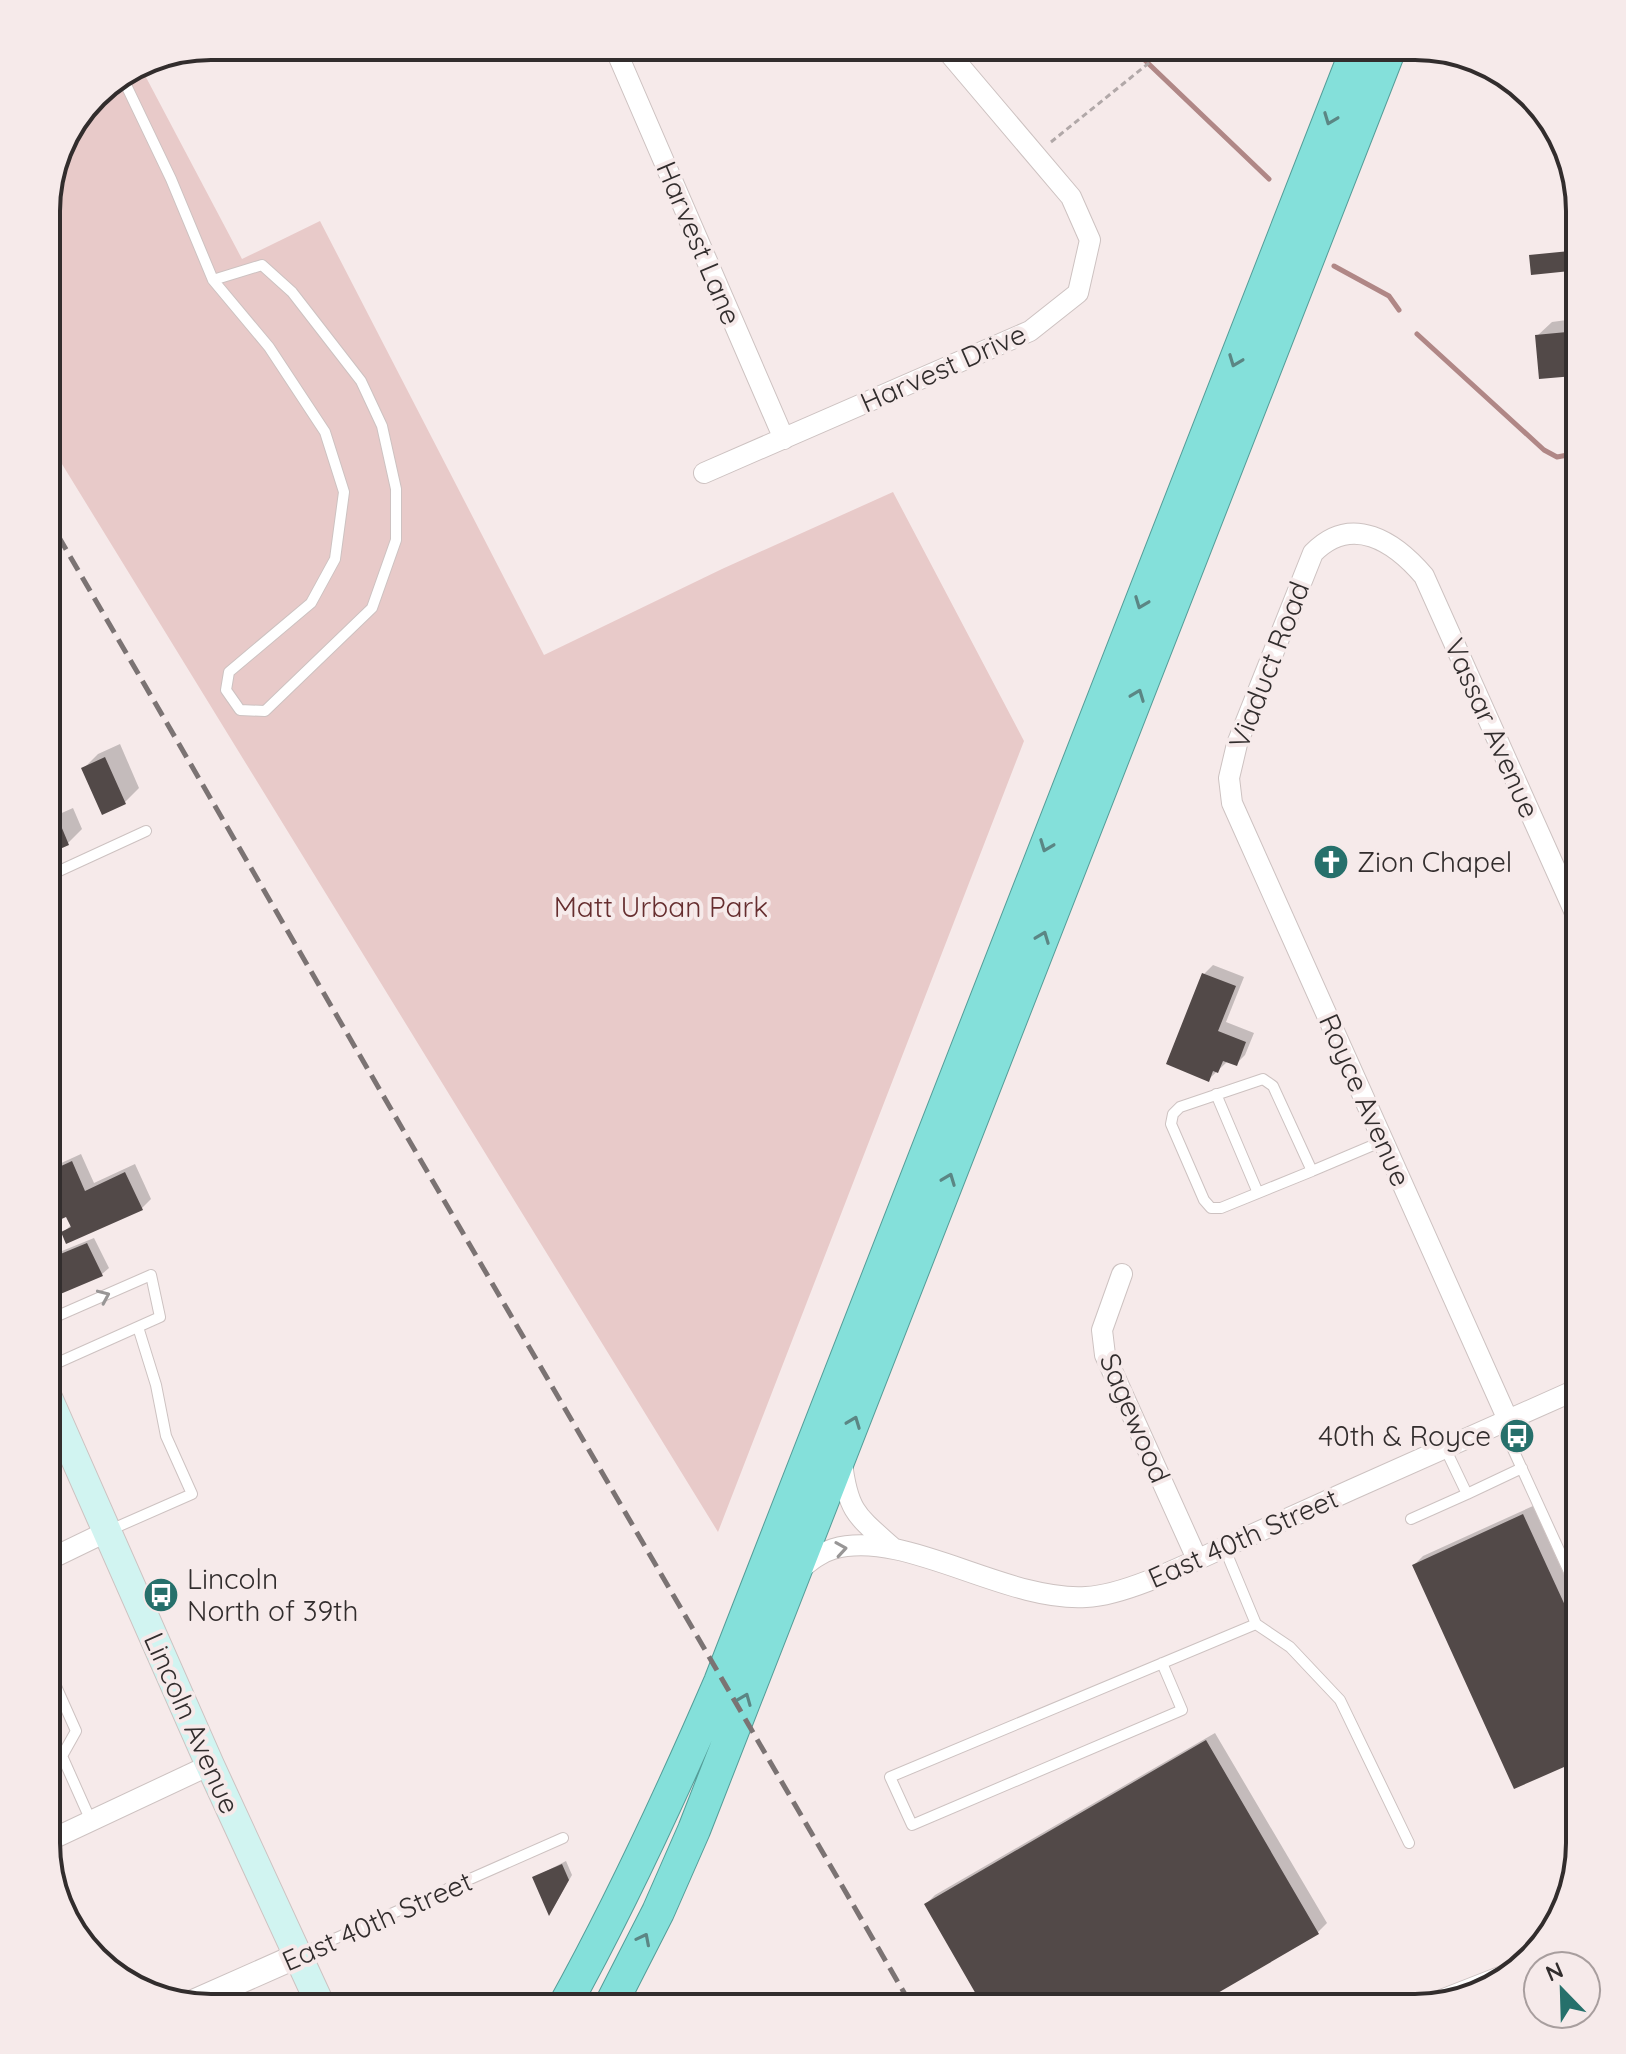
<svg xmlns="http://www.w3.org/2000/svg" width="1626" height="2054" font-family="Quicksand,sans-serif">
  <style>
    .green { fill: #e8cac9 }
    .shadow { fill: #0003 }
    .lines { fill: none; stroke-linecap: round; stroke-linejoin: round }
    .stream { stroke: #b08786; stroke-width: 5 }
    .building { fill: #524948 }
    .service-casing { stroke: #cdc2c1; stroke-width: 12 }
    .minor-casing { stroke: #cdc2c1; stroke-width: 22 }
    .tertiary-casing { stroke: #cdc2c1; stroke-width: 26 }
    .secondary-casing { stroke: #cdc2c1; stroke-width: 30 }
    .trunk-casing { stroke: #549d98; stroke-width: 34 }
    .path { stroke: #b1a8a8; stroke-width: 3; stroke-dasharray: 6 4; stroke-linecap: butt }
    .service { stroke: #fff; stroke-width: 10 }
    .minor { stroke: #fff; stroke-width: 20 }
    .tertiary { stroke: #fff; stroke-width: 24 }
    .secondary { stroke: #d1f4f1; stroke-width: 28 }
    .trunk { stroke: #84e0da; stroke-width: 32 }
    .rail { stroke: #7b7373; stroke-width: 5; stroke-dasharray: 16 8; stroke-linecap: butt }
    .oneway { stroke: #5b8684 }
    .oneway2 { stroke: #989696 }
    .labels { text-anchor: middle; stroke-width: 8; stroke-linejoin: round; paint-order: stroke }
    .street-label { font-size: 28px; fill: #322d2d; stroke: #f6eaea }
    .poi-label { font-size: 28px; fill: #322d2d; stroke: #f6eaea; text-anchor: start }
    .park-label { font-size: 28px; fill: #662e2f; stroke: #f6eaea }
    .rim { fill: none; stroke: #322d2d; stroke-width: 4 }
  </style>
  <rect width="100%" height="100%" fill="#f6eaea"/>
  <!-- green -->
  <path class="green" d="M139,64L242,259L320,221L544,655L722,569L893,492L1024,741L718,1532L46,438V199L63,137L102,87Z"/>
  <!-- shadow -->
  <path class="shadow" d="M1580,313V382L1576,374L1537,336L1552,322L1574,319Z
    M120,744L139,788L125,802L83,769L98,754Z
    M73,808L82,829L68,843L46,853V820Z
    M1213,965L1244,977L1226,1022L1254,1033L1245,1055L1236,1064L1228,1061L1209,1079L1168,1063L1204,974Z
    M81,1154L94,1183L135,1164L151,1199L142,1208L63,1233L72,1224L67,1214L46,1224V1170Z
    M94,1238L109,1268L102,1274L46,1261L52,1255Z
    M1533,1506L1580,1610V1757L1414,1565L1423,1556Z
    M1215,1733L1327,1923L1317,1933L926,1904L935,1895Z
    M566,1861L572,1875L552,1910L535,1877Z"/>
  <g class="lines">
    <!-- stream -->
    <path class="stream" d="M1130,46L1269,179
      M1334,266L1389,296L1399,310
      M1417,334L1544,450L1557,457L1573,454L1569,483L1580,490"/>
  </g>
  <!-- building -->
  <path class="building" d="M1580,250V270L1531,275L1529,255Z
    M1580,323V384H1575L1574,376L1539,379L1535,335L1567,332V324Z
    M105,757L126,804L102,815L81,768Z
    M59,821L69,845L46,855V827Z
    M1202,973L1236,986L1218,1031L1246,1042L1237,1066L1223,1061L1218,1073L1213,1071L1209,1082L1166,1064Z
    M72,1161L85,1191L125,1172L143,1210L66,1244L61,1232L71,1227L66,1217L46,1226V1173Z
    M87,1243L103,1276L58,1295L46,1269V1260Z
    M1523,1514L1580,1638V1760L1514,1789L1412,1565Z
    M1206,1740L1319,1934L1192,2008H984L924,1904Z
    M562,1864L569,1880L549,1916L532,1877Z"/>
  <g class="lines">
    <defs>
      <path id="service" d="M119,77L126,85L171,179L213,280L269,347L325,432L344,492L335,559L311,603L229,672L226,690L240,710L265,711L372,608L396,540V489L382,426L361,381L292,292L262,265L213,280
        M46,877L146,831
        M1263,1079L1273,1086L1312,1171L1221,1208H1211L1204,1200L1171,1124L1173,1114L1180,1107Z
        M1216,1094L1258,1193
        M1312,1171L1383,1141
        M46,1295L56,1317
        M46,1368L160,1317L151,1275L46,1321
        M1501,1423L1580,1596
        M1467,1494L1522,1468
        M1411,1519L1467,1494L1445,1448
        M110,1530L192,1494L166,1436L156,1385L138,1327
        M1256,1624L1290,1647L1340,1700L1409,1843
        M1162,1663L1182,1710L912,1825L890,1777L1256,1624L1224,1547
        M55,1684L76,1731L62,1756L91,1821
        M298,1955L563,1838
        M1407,2008L1522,1963"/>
      <path id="minor" d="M614,46L784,439
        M704,473L1030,331L1078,293L1090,240L1071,197L943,46
        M1122,1274L1102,1330L1105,1355L1197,1559
        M1508,1420L1232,803L1229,778L1237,744L1313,553C1352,513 1395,542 1424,576L1580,924
        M842,1463C848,1512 857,1516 893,1548
        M46,1561L108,1531
        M798,1571C809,1562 819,1553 833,1549C904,1528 1005,1602 1086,1597C1131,1595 1205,1555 1249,1536C1359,1486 1469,1437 1580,1388
        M46,1842L210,1765"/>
      <path id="tertiary" d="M191,2003L297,1956"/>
      <path id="secondary" d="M46,1393L210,1765L322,2008"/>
      <path id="trunk" d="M563,2008C622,1902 672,1793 720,1682L1358,46
        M609,2008L658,1912L694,1830L1391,46"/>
    </defs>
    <!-- service casing -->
    <use href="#service" class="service-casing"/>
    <!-- minor casing -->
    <use href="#minor" class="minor-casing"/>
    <!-- tertiary casing -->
    <use href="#tertiary" class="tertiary-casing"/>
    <!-- secondary casing -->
    <use href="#secondary" class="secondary-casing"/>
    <!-- trunk casing -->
    <use href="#trunk" class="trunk-casing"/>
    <!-- path -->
    <path class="path" d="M1051,142L1170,46"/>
    <!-- service -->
    <use href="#service" class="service"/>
    <!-- minor -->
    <use href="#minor" class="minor"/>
    <!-- tertiary -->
    <use href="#tertiary" class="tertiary"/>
    <!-- secondary -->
    <use href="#secondary" class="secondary"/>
    <!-- trunk -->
    <use href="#trunk" class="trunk"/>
    <!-- rail -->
    <path class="rail" d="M46,515L913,2008"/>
  </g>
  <!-- one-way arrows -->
  <defs><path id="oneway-chevron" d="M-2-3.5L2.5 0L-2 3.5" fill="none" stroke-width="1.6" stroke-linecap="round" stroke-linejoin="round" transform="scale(2)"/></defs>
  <g class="oneway">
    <use href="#oneway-chevron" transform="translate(1330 119) rotate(111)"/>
    <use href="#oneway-chevron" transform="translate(1235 361) rotate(111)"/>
    <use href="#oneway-chevron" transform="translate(1141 603) rotate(111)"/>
    <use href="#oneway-chevron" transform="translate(1138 695) rotate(-69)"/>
    <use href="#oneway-chevron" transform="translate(1046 846) rotate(111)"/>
    <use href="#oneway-chevron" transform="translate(1043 937) rotate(-69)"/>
    <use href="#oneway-chevron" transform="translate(949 1179) rotate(-69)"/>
    <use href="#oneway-chevron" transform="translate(854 1422) rotate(-69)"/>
    <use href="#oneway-chevron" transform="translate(745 1699) rotate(-68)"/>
    <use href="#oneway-chevron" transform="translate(644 1939) rotate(-63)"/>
  </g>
  <g class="oneway2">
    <use href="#oneway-chevron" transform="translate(104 1296) rotate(-24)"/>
    <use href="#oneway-chevron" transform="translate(841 1549) rotate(-9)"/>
  </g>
  <!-- icons -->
  <defs>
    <symbol id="church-disc" viewBox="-11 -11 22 22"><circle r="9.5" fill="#26706b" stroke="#f6eaea"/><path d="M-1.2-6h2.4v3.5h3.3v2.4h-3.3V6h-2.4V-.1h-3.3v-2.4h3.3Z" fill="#fff"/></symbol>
    <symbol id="bus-disc" viewBox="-11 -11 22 22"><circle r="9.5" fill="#26706b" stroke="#f6eaea"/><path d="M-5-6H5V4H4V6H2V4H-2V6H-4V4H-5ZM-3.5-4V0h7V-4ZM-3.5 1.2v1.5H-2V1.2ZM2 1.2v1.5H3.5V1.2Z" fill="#fff"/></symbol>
  </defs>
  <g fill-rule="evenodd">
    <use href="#church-disc" x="1311" y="842" width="40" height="40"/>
    <use href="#bus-disc" x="1497" y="1416" width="40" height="40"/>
    <use href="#bus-disc" x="141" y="1575" width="40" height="40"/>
  </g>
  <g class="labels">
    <!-- street labels -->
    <g class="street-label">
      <text transform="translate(699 243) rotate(67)" y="10">Harvest Lane</text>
      <text transform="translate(943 368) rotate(-24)" y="10">Harvest Drive</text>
      <text transform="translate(1269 665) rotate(-69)" y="10">Viaduct Road</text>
      <text transform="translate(1492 728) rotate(66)" y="10">Vassar Avenue</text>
      <text transform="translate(1365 1100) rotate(66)" y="10">Royce Avenue</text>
      <text transform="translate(1135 1418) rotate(67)" y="10">Sagewood</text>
      <text transform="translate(1243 1538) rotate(-24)" y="10">East 40th Street</text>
      <text transform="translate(192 1723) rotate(66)" y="10">Lincoln Avenue</text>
      <text transform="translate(377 1921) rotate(-24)" y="10">East 40th Street</text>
    </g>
    <!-- poi labels -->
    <g class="poi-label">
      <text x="1357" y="872">Zion Chapel</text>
      <text x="1491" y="1446" text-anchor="end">40th &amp; Royce</text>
      <text x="187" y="1589">Lincoln<tspan x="187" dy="32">North of 39th</tspan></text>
    </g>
    <!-- park labels -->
    <g class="park-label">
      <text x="661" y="917">Matt Urban Park</text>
    </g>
  </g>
  <!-- crop -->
  <path d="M0 0H1626V2054H0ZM211 60H1415A151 151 0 0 1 1566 211V1843A151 151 0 0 1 1415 1994H211A151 151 0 0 1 60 1843V211A151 151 0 0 1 211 60Z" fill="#f6eaea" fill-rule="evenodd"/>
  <path class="rim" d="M211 60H1415A151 151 0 0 1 1566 211V1843A151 151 0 0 1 1415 1994H211A151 151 0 0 1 60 1843V211A151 151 0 0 1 211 60Z"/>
  <!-- north arrow -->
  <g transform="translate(1562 1990) rotate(337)"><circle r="38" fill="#f6eaea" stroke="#a89e9e" stroke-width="2"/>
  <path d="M0-6L14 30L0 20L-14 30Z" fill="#26706b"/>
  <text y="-12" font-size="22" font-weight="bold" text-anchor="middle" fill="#322d2d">N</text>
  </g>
</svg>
